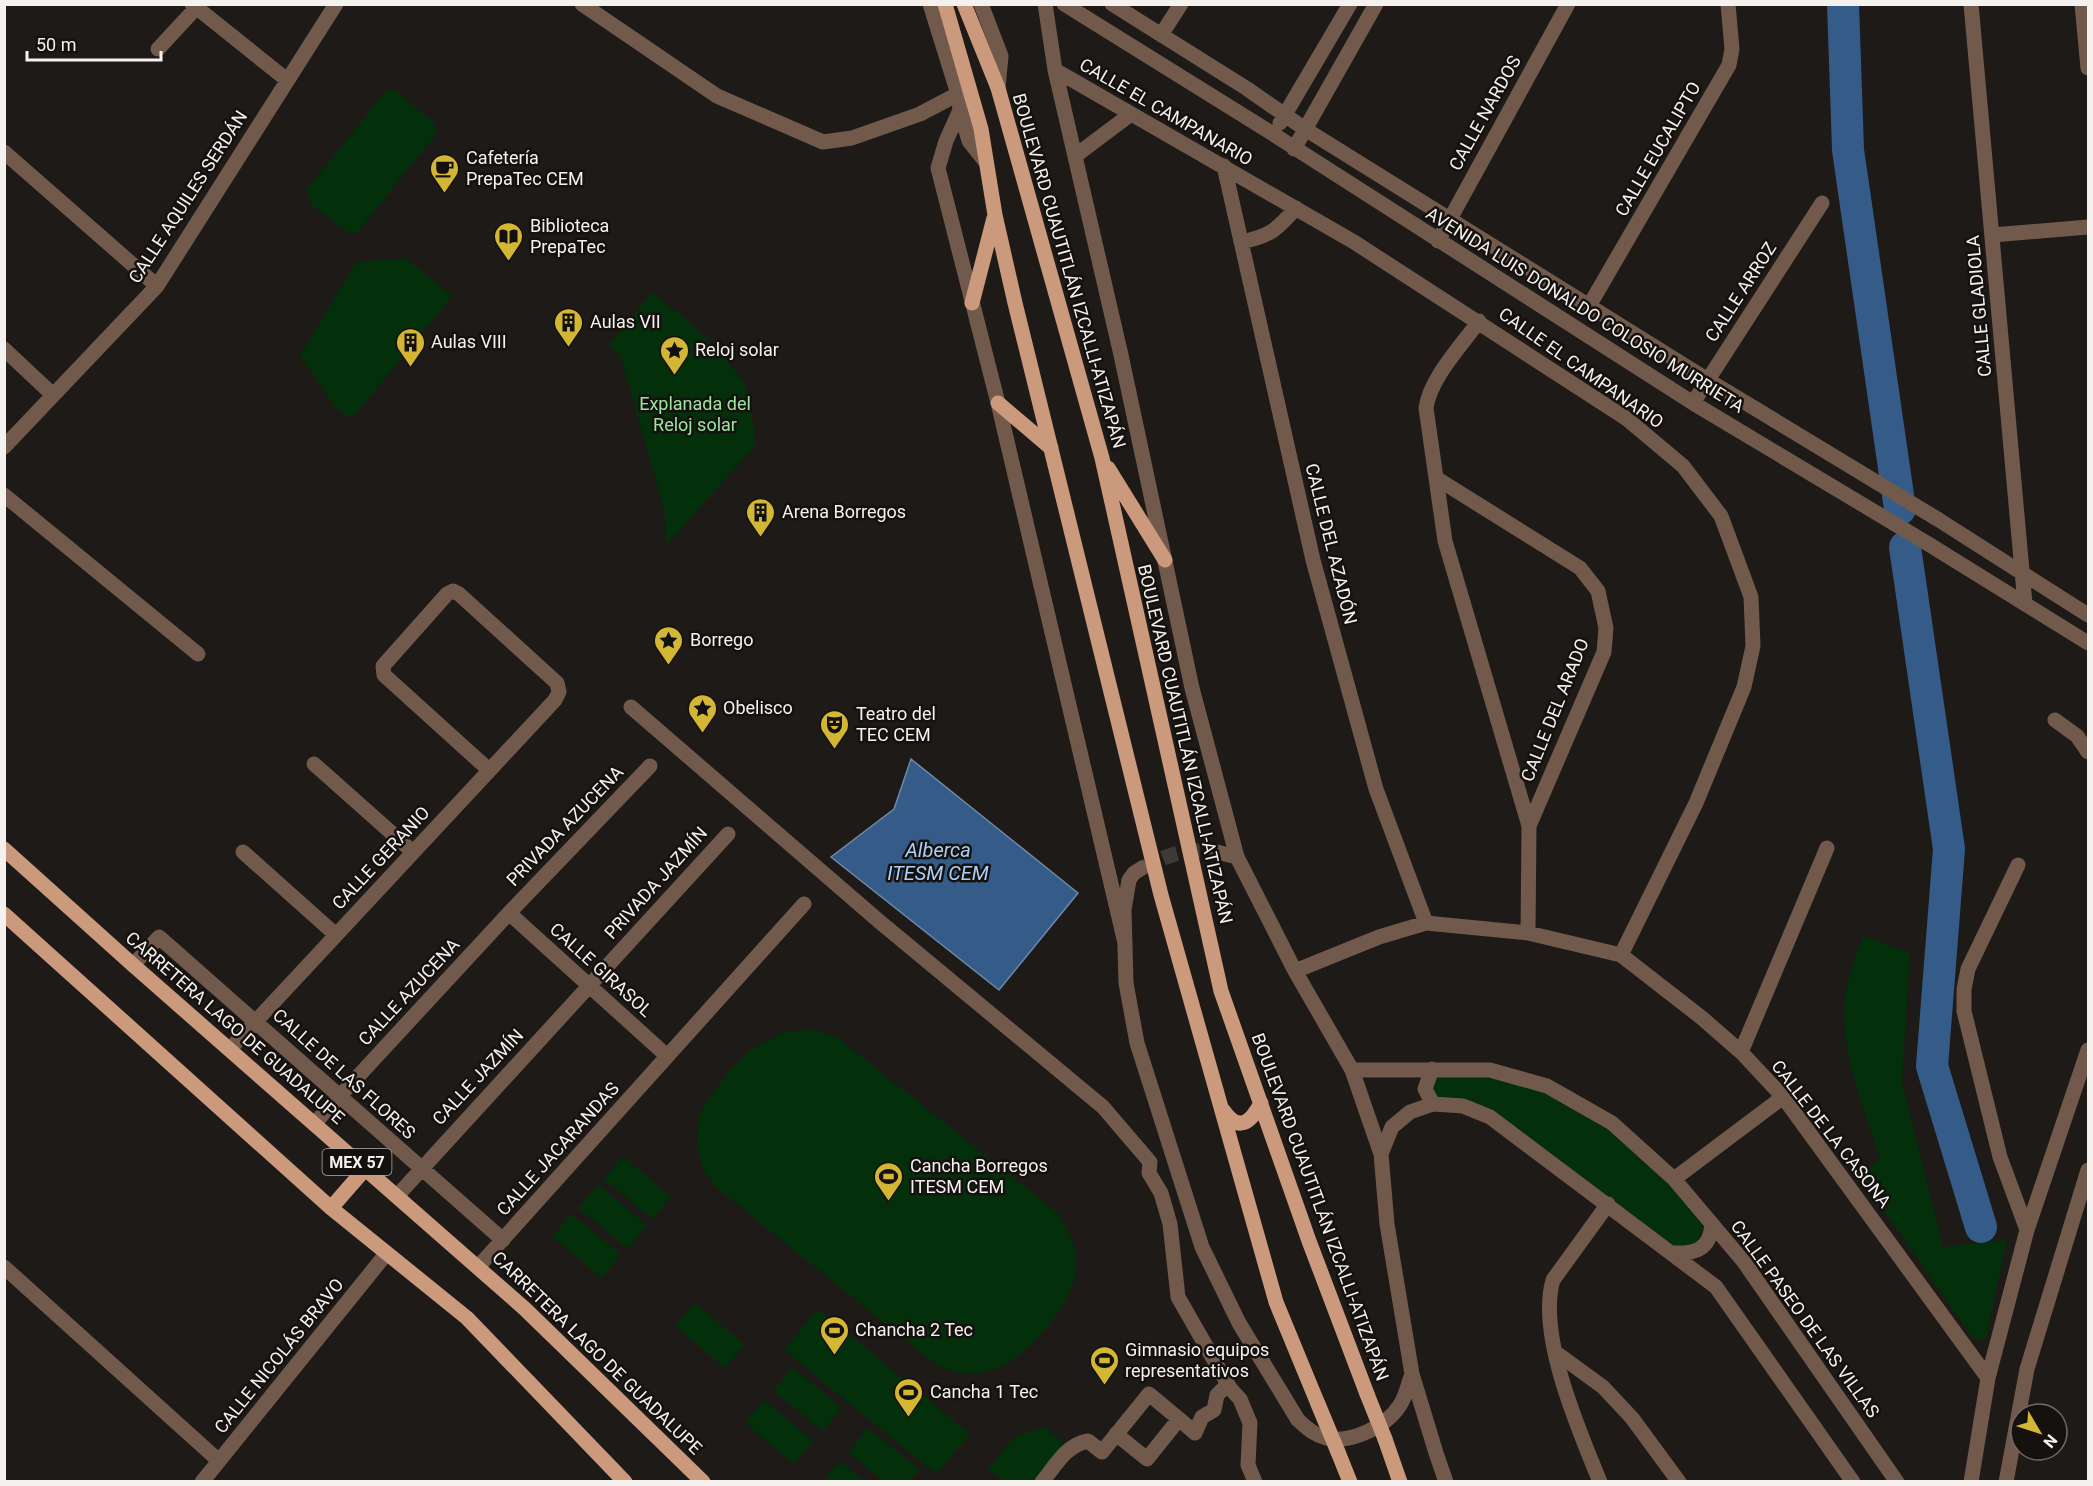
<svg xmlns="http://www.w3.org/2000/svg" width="2093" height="1486" font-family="Roboto,sans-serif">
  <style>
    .green { fill: #03300b }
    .water { fill: #355c89; stroke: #6e89a8; stroke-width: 1.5 }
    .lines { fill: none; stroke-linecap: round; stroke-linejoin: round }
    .river { stroke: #355c89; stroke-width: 32 }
    .minor-tunnel { stroke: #3e3a37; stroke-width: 15; stroke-dasharray: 15 8; stroke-linecap: butt }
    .minor { stroke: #71594b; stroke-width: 15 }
    .major { stroke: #cb997b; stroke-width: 15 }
    .major-bridge { stroke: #cb997b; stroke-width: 15 }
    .labels { text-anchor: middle; stroke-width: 5; stroke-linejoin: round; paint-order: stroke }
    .shield { fill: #15110e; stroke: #b1aeac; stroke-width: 1.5 }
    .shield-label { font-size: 16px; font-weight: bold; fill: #f4f1ef }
    .street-label { font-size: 18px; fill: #f4f1ef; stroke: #15110e }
    .poi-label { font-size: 18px; fill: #f4f1ef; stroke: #15110e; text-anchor: start }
    .park-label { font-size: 18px; fill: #9ce3a0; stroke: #15110e }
    .water-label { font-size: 20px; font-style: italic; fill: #accff8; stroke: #15110e }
  </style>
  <rect width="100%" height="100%" fill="#1e1a17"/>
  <!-- green -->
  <path class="green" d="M395,90L433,122L437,133L358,232L351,234L310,204L307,189L386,91Z
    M406,258L452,296L352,419L335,407L300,356L356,262Z
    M652,292L688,321L723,356L744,382L750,405L756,445L666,545L664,509L620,355L608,346Z
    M1863,936L1910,953L1902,1081L1943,1247L2007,1240L1986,1339L1974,1340L1859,1175L1880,1159C1865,1111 1837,1044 1846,993C1849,974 1856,954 1863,936Z
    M811,1029L838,1038L1059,1214C1067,1228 1074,1240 1076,1256C1081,1296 1035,1348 1002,1366C994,1370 980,1373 971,1374C961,1375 949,1369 939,1367L718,1189L702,1168L697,1138L700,1112L728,1072L750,1050L782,1033Z
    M1491,1075L1545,1090L1617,1133L1674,1187L1702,1219L1703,1227L1697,1242L1685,1247H1673L1499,1116L1436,1099L1432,1088L1436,1076Z
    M623,1156L671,1197L652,1219L604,1179Z
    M598,1185L647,1225L628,1249L578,1208Z
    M571,1214L621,1254L602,1278L552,1237Z
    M695,1303L745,1345L725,1368L675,1326Z
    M818,1309L970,1434L936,1474L784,1350Z
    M792,1367L842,1408L823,1431L773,1391Z
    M764,1400L813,1441L794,1464L745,1423Z
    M1045,1427L1070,1448L1042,1481H1004L988,1469L1014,1437Z
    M868,1428L920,1470L910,1481H883L848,1452Z
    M840,1461L865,1481H823Z"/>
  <!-- water -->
  <path class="water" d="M911,759L1078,893L999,990L831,857L894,809Z"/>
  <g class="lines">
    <!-- river -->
    <path class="river" d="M1843,4L1848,150L1900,509
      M1905,547L1949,849L1932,1066L1981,1227"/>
    <!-- minor-tunnel -->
    <path class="minor-tunnel" d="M1142,868C1168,855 1183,849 1213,851"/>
    <!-- minor -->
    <path class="minor" d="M192,4L287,80
      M582,4L717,96L823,142L852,138L920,114L958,94
      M930,4L958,94L960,110L969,141L985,161
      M981,4L1001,56L998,88
      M1045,4L1055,70L1121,355L1192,688L1237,857L1295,971L1352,1070L1381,1154L1387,1224L1412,1374L1436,1453L1446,1482
      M1064,4L1273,134L1693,403L1930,545L2088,643
      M1112,4L1246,88L1305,129L1708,380L1939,520L2088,615
      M1971,4L2025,604
      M2082,4L2088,68
      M1161,35L1181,4
      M158,49L196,8
      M1055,70L1354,242L1627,419L1683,466L1721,516L1751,597L1753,646L1744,687L1696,803L1621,955
      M960,110L946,141L938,168L998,403L1125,943
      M1280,123L1350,4
      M1294,149L1376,4
      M4,152L157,286
      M1075,156L1131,114
      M1224,166L1313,560L1376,789L1426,923
      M1992,235L2088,227
      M1438,241L1568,4
      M1241,242C1271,236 1276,230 1296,208
      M1589,306L1729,65L1732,49L1728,4
      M1479,321C1462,345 1430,378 1426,408L1445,541L1529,826L1528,933
      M4,349L53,395
      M1693,403L1822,203
      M4,447L157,286L336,4
      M1436,478L1580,568L1598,591L1606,628L1604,652L1529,826
      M4,495L198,654
      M631,707L880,922L1103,1107L1150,1162L1149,1173L1161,1193L1170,1224L1178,1297L1230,1388
      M2055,720L2077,736L2088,752
      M314,764L413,852
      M1213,851L1237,857
      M243,852L336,935
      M2018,865L1968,969L1964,989V1011L2000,1157L2027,1230
      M1142,868L1134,873L1129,880L1124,910L1126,983L1137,1043L1202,1247L1239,1323L1298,1420C1307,1428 1314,1435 1326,1438C1351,1444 1387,1426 1400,1405C1406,1396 1408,1384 1412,1374
      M509,913L667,1056
      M133,965L159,937L503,1240
      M1295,971L1379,937L1426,923L1528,933L1621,955L1702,1018L1741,1052L1783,1097L1988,1378
      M230,1049L555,700L559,692L557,683L459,594L453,591L447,594L383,666L384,675L489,770
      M1741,1052L1827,848
      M1432,1069L1425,1089L1433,1104
      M1352,1070H1490L1547,1086L1612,1123L1674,1179L1744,1262L1897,1482
      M314,1124L509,913L650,766
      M1381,1154L1392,1127L1410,1112L1433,1104L1463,1106L1490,1117L1716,1287L1853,1482
      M1674,1179L1783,1097
      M397,1196L728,834
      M1672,1253C1695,1254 1710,1250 1712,1224
      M4,1267L219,1461
      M478,1267L804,904
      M1555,1352L1603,1387L1632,1418L1679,1482
      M1179,1419L1195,1433L1202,1417L1214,1410L1217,1395L1227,1385L1240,1399L1250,1423L1248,1465L1255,1482
      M202,1482L386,1254
      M1042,1482C1056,1465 1066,1445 1088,1441L1102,1452L1149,1394L1179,1419L1147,1459L1116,1434
      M1600,1482C1579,1430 1537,1335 1553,1280L1608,1204
      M1971,1482L1988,1378L2027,1230L2088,1050
      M2006,1482L2027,1369L2088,1170"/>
    <!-- major -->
    <path class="major" d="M945,4L981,129L995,215L1015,303L1161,895L1276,1302L1318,1404
      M964,4L998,88L1102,458L1221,991L1309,1241L1367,1394
      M972,303L994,218
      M998,403L1051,448
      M1108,468L1165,560
      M4,849L133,965L525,1309L703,1482
      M4,914L331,1208L467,1318L625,1482
      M1223,1110C1238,1132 1250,1124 1261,1103
      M331,1208L365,1169
      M1385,1439L1400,1482
      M1338,1452L1350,1482"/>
    <!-- major-bridge -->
    <path class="major-bridge" d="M1367,1394L1385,1439
      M1318,1404L1338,1452"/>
  </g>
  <!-- icons -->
  <defs>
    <symbol id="cafe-pin" viewBox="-11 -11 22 30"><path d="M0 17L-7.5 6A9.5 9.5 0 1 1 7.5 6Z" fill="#d4b635" stroke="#15110e"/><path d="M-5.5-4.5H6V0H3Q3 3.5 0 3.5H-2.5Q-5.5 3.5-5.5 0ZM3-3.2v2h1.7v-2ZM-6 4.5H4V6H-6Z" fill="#111"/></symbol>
    <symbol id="library-pin" viewBox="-11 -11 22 30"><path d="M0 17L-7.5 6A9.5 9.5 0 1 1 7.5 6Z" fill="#d4b635" stroke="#15110e"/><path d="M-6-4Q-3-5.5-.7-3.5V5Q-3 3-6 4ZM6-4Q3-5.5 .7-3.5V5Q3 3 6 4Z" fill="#111"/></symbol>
    <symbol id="building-pin" viewBox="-11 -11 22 30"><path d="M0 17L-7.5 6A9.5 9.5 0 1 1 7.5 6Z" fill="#d4b635" stroke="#15110e"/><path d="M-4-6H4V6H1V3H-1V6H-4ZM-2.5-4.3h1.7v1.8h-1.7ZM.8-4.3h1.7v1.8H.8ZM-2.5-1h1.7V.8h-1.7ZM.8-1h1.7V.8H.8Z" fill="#111"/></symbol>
    <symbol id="sight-pin" viewBox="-11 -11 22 30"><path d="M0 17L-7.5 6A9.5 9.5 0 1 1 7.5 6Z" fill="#d4b635" stroke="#15110e"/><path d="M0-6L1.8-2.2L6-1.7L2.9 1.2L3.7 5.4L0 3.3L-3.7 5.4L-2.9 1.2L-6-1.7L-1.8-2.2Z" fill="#111"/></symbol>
    <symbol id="theatre-pin" viewBox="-11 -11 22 30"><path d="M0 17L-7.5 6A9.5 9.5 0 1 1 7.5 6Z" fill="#d4b635" stroke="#15110e"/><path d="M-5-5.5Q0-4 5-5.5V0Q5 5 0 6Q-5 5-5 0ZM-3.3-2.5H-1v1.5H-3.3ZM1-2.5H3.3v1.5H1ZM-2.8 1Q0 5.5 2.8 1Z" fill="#111"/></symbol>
    <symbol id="stadium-pin" viewBox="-11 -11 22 30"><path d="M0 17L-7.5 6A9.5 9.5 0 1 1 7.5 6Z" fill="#d4b635" stroke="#15110e"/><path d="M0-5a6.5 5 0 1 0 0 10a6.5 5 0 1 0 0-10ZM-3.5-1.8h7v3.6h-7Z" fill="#111"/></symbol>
  </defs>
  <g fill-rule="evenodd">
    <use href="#cafe-pin" x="428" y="152" width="33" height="45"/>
    <use href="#library-pin" x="492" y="220" width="33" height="45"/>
    <use href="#building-pin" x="552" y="306" width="33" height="45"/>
    <use href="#building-pin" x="394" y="326" width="33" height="45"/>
    <use href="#sight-pin" x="658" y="334" width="33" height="45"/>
    <use href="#building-pin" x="744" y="496" width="33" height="45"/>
    <use href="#sight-pin" x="652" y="624" width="33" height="45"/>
    <use href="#sight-pin" x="686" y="692" width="33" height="45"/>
    <use href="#theatre-pin" x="818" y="708" width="33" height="45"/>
    <use href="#stadium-pin" x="872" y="1160" width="33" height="45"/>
    <use href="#stadium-pin" x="818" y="1314" width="33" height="45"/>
    <use href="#stadium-pin" x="1088" y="1344" width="33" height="45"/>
    <use href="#stadium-pin" x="892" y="1376" width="33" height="45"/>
  </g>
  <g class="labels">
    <!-- shield labels -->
    <rect class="shield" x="322.5" y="1149" width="69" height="26" rx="4.5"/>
    <g class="shield-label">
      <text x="357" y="1168">MEX 57</text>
    </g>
    <!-- street labels -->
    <g class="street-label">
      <text transform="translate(1166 112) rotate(30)" y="6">CALLE EL CAMPANARIO</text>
      <text transform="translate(1485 113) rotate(-61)" y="6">CALLE NARDOS</text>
      <text transform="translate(1658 149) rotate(-60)" y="6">CALLE EUCALIPTO</text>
      <text transform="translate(188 197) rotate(-57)" y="6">CALLE AQUILES SERDÁN</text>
      <text transform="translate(1069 271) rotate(74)" y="6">BOULEVARD CUAUTITLÁN IZCALLI-ATIZAPÁN</text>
      <text transform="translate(1741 292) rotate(-57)" y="6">CALLE ARROZ</text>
      <text transform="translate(1979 306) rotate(-95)" y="6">CALLE GLADIOLA</text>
      <text transform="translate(1585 310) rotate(32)" y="6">AVENIDA LUIS DONALDO COLOSIO MURRIETA</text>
      <text transform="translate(1581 368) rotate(35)" y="6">CALLE EL CAMPANARIO</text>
      <text transform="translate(1331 544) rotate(76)" y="6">CALLE DEL AZADÓN</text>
      <text transform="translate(1555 710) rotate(-68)" y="6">CALLE DEL ARADO</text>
      <text transform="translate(1185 744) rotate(77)" y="6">BOULEVARD CUAUTITLÁN IZCALLI-ATIZAPÁN</text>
      <text transform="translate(565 826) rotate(-46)" y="6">PRIVADA AZUCENA</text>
      <text transform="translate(381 858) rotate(-47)" y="6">CALLE GERANIO</text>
      <text transform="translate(656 883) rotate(-48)" y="6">PRIVADA JAZMÍN</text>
      <text transform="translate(601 970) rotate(42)" y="6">CALLE GIRASOL</text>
      <text transform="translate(409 992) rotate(-47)" y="6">CALLE AZUCENA</text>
      <text transform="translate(235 1028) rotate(41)" y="6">CARRETERA LAGO DE GUADALUPE</text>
      <text transform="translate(344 1074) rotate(42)" y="6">CALLE DE LAS FLORES</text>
      <text transform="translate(478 1077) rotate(-47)" y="6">CALLE JAZMÍN</text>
      <text transform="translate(1831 1134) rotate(52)" y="6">CALLE DE LA CASONA</text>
      <text transform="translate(558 1149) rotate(-48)" y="6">CALLE JACARANDAS</text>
      <text transform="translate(1320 1207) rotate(70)" y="6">BOULEVARD CUAUTITLÁN IZCALLI-ATIZAPÁN</text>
      <text transform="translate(1805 1319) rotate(54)" y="6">CALLE PASEO DE LAS VILLAS</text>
      <text transform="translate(597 1353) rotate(44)" y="6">CARRETERA LAGO DE GUADALUPE</text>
      <text transform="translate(279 1356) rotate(-51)" y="6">CALLE NICOLÁS BRAVO</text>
    </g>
    <!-- poi labels -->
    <g class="poi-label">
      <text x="466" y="164">Cafetería<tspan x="466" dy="21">PrepaTec CEM</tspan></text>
      <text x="530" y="232">Biblioteca<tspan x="530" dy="21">PrepaTec</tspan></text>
      <text x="590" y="328">Aulas VII</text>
      <text x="431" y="348">Aulas VIII</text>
      <text x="695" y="356">Reloj solar</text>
      <text x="782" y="518">Arena Borregos</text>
      <text x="690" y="646">Borrego</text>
      <text x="723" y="714">Obelisco</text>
      <text x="856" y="720">Teatro del<tspan x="856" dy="21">TEC CEM</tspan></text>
      <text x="910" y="1172">Cancha Borregos<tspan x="910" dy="21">ITESM CEM</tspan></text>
      <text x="855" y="1336">Chancha 2 Tec</text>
      <text x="1125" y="1356">Gimnasio equipos<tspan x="1125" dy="21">representativos</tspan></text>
      <text x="930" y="1398">Cancha 1 Tec</text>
    </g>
    <!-- park labels -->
    <g class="park-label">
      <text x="695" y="410">Explanada del<tspan x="695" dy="21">Reloj solar</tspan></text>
    </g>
    <!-- water labels -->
    <g class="water-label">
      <text x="938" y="857">Alberca<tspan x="938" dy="23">ITESM CEM</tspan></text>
    </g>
  </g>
  <!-- border -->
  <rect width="2093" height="1486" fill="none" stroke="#f4f1ef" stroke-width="12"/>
  <!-- north arrow -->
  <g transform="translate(2039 1432) rotate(129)"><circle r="28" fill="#15110e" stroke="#6e6b68" stroke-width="1.5"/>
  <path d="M0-4.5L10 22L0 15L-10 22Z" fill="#d4b635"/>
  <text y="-9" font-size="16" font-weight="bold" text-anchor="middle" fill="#f4f1ef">N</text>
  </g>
  <!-- scale -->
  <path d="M27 51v9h134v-9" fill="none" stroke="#f4f1ef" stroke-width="3"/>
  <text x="36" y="51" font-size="18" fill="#f4f1ef" stroke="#15110e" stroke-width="4.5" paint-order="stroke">50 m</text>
</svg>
